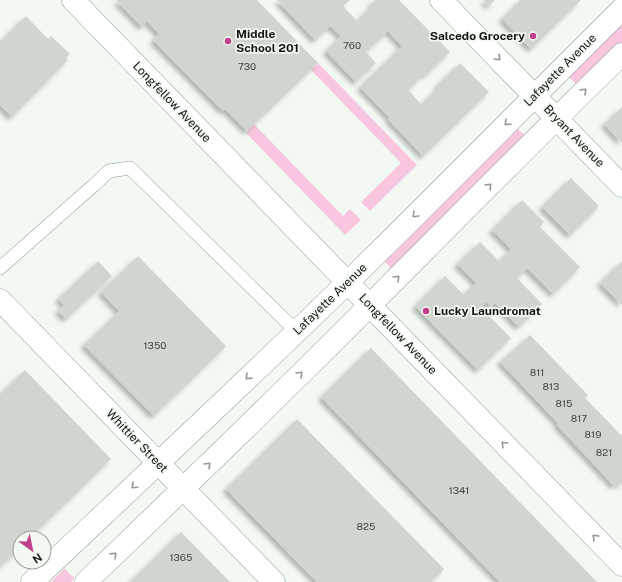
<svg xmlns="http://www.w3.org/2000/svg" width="622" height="582" font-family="'Public Sans',sans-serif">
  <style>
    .green { fill: #f8c7df }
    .building { fill: #cfd6cf; filter: url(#shadow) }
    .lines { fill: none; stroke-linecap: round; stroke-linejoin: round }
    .lane-casing { stroke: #969c96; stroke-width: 14 }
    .street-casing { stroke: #969c96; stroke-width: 23 }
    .secondary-casing { stroke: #969c96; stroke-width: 23 }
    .lane { stroke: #fff; stroke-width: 13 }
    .street { stroke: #fff; stroke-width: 22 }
    .secondary { stroke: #fff; stroke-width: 22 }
    .oneway { stroke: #959695 }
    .poi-dot { fill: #c0418c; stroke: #f2f9f2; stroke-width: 1.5 }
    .labels { text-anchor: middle; stroke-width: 3.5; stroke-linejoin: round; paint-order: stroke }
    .number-label { font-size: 10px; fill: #424642 }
    .poi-label { font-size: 12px; font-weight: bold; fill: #131613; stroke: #f2f9f2; text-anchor: start }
    .street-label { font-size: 12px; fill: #131613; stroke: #f2f9f2 }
  </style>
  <defs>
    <filter id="shadow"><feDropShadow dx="-3.5" dy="3.5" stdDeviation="2" flood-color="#0004"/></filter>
  </defs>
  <rect width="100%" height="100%" fill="#f2f9f2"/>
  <!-- green -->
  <path class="green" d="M622,24V46L579,87L568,76Z
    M318,63L417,165L370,211L361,202L401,163L311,70Z
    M254,124L343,216L350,209L361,220L345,235L246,133Z
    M517,128L527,138L392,269L382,259Z
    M64,569H65L74,578V579L71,582H51Z"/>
  <!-- building -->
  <path class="building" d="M116,0H257L318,63L247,131L225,109L223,111L153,40L159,34L147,21L142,27Z
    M277,0H350L343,6L357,21L372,6L371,4L375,0H399L450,52L426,75L424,74L408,90L421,104L438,88L437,86L460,63L489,92L423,156L388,119L390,118L360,87L402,46L388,31L366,52L376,63L356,82L326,51L341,36L330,26L315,40Z
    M483,0H495L489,6Z
    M520,0H581L531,49L502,19Z
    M26,16L48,39L51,36L70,54L66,58L68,60L12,117L0,105V42Z
    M622,107V143L604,124Z
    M571,178L599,206L570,235L542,207Z
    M522,200L544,222L540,227L580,267L553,294L527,268L517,278L542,304L519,327L495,303L491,307L486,302L480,307L511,338L478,370L415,306L445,276L464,295L476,283L457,264L480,242L499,261L511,249L492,230Z
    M138,256L226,346L154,416L84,345L119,311L101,292Z
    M98,261L112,276L66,319L58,311L64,305L58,299Z
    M622,261V305L600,283Z
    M530,335L588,395L585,398L622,436V486L618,482L614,486L557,425L558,423L500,362Z
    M371,348L597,582H500L321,397Z
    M25,370L111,459L30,538H20V548L0,567V394Z
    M297,419L444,569L431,582H317L226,489Z
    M181,532L230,582H130Z"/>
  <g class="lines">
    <defs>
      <path id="lane" d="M0,268L94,185L109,171L130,168L296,331"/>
      <path id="street" d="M73,0L622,565
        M441,0L622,186
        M0,300L274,582"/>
      <path id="secondary" d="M32,582C137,483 243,384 347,283C439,193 530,100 622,9
        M86,582C182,490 277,399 370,305C454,221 537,137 622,54"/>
    </defs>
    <!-- lane casing -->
    <use href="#lane" class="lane-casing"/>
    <!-- street casing -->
    <use href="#street" class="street-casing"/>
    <!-- secondary casing -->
    <use href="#secondary" class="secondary-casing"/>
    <!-- lane -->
    <use href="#lane" class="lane"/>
    <!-- street -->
    <use href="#street" class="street"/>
    <!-- secondary -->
    <use href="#secondary" class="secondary"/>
  </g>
  <!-- one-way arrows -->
  <defs><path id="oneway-chevron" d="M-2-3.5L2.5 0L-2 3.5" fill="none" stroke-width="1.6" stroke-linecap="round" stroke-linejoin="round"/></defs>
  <g class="oneway">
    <use href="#oneway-chevron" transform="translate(498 58) rotate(46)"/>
    <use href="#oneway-chevron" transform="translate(584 91) rotate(-44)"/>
    <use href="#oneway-chevron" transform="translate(507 123) rotate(135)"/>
    <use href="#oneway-chevron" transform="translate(489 186) rotate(-45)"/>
    <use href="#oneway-chevron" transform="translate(415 215) rotate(135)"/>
    <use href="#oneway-chevron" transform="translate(397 278) rotate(-45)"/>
    <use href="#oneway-chevron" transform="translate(300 374) rotate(-45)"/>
    <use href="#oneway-chevron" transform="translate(248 377) rotate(136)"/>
    <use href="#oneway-chevron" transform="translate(504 444) rotate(-134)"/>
    <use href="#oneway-chevron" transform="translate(208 465) rotate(-45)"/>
    <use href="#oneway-chevron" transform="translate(134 486) rotate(137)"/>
    <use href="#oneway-chevron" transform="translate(595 537) rotate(-134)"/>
    <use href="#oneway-chevron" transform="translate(114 555) rotate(-44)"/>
  </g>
  <!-- markers -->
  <g class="poi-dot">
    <circle cx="533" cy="36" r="4"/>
    <circle cx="228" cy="41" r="4"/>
    <circle cx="426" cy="311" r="4"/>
  </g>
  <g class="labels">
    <!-- number labels -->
    <g class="number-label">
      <text x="352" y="49">760</text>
      <text x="247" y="70">730</text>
      <text x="155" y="349">1350</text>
      <text x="537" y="376">811</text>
      <text x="551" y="390">813</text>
      <text x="564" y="407">815</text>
      <text x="579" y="422">817</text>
      <text x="593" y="438">819</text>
      <text x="604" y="456">821</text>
      <text x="459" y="494">1341</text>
      <text x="366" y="530">825</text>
      <text x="181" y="561">1365</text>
    </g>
    <!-- poi labels -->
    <g class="poi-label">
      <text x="236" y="38">Middle<tspan x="236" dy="14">School 201</tspan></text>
      <text x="525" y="40" text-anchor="end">Salcedo Grocery</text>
      <text x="434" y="315">Lucky Laundromat</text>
    </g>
    <!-- street labels -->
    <g class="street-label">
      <text transform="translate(560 70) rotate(-45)" y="4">Lafayette Avenue</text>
      <text transform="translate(172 102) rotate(46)" y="4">Longfellow Avenue</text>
      <text transform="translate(574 136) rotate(46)" y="4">Bryant Avenue</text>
      <text transform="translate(330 299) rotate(-44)" y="4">Lafayette Avenue</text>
      <text transform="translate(398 334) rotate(46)" y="4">Longfellow Avenue</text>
      <text transform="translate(137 441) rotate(46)" y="4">Whittier Street</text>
    </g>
  </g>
  <!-- north arrow -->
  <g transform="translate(32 550) rotate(147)"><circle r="19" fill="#f2f9f2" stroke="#999e99"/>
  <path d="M0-3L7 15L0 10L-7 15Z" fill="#c0418c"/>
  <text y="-6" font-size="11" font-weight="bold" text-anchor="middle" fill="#131613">N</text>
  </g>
</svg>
